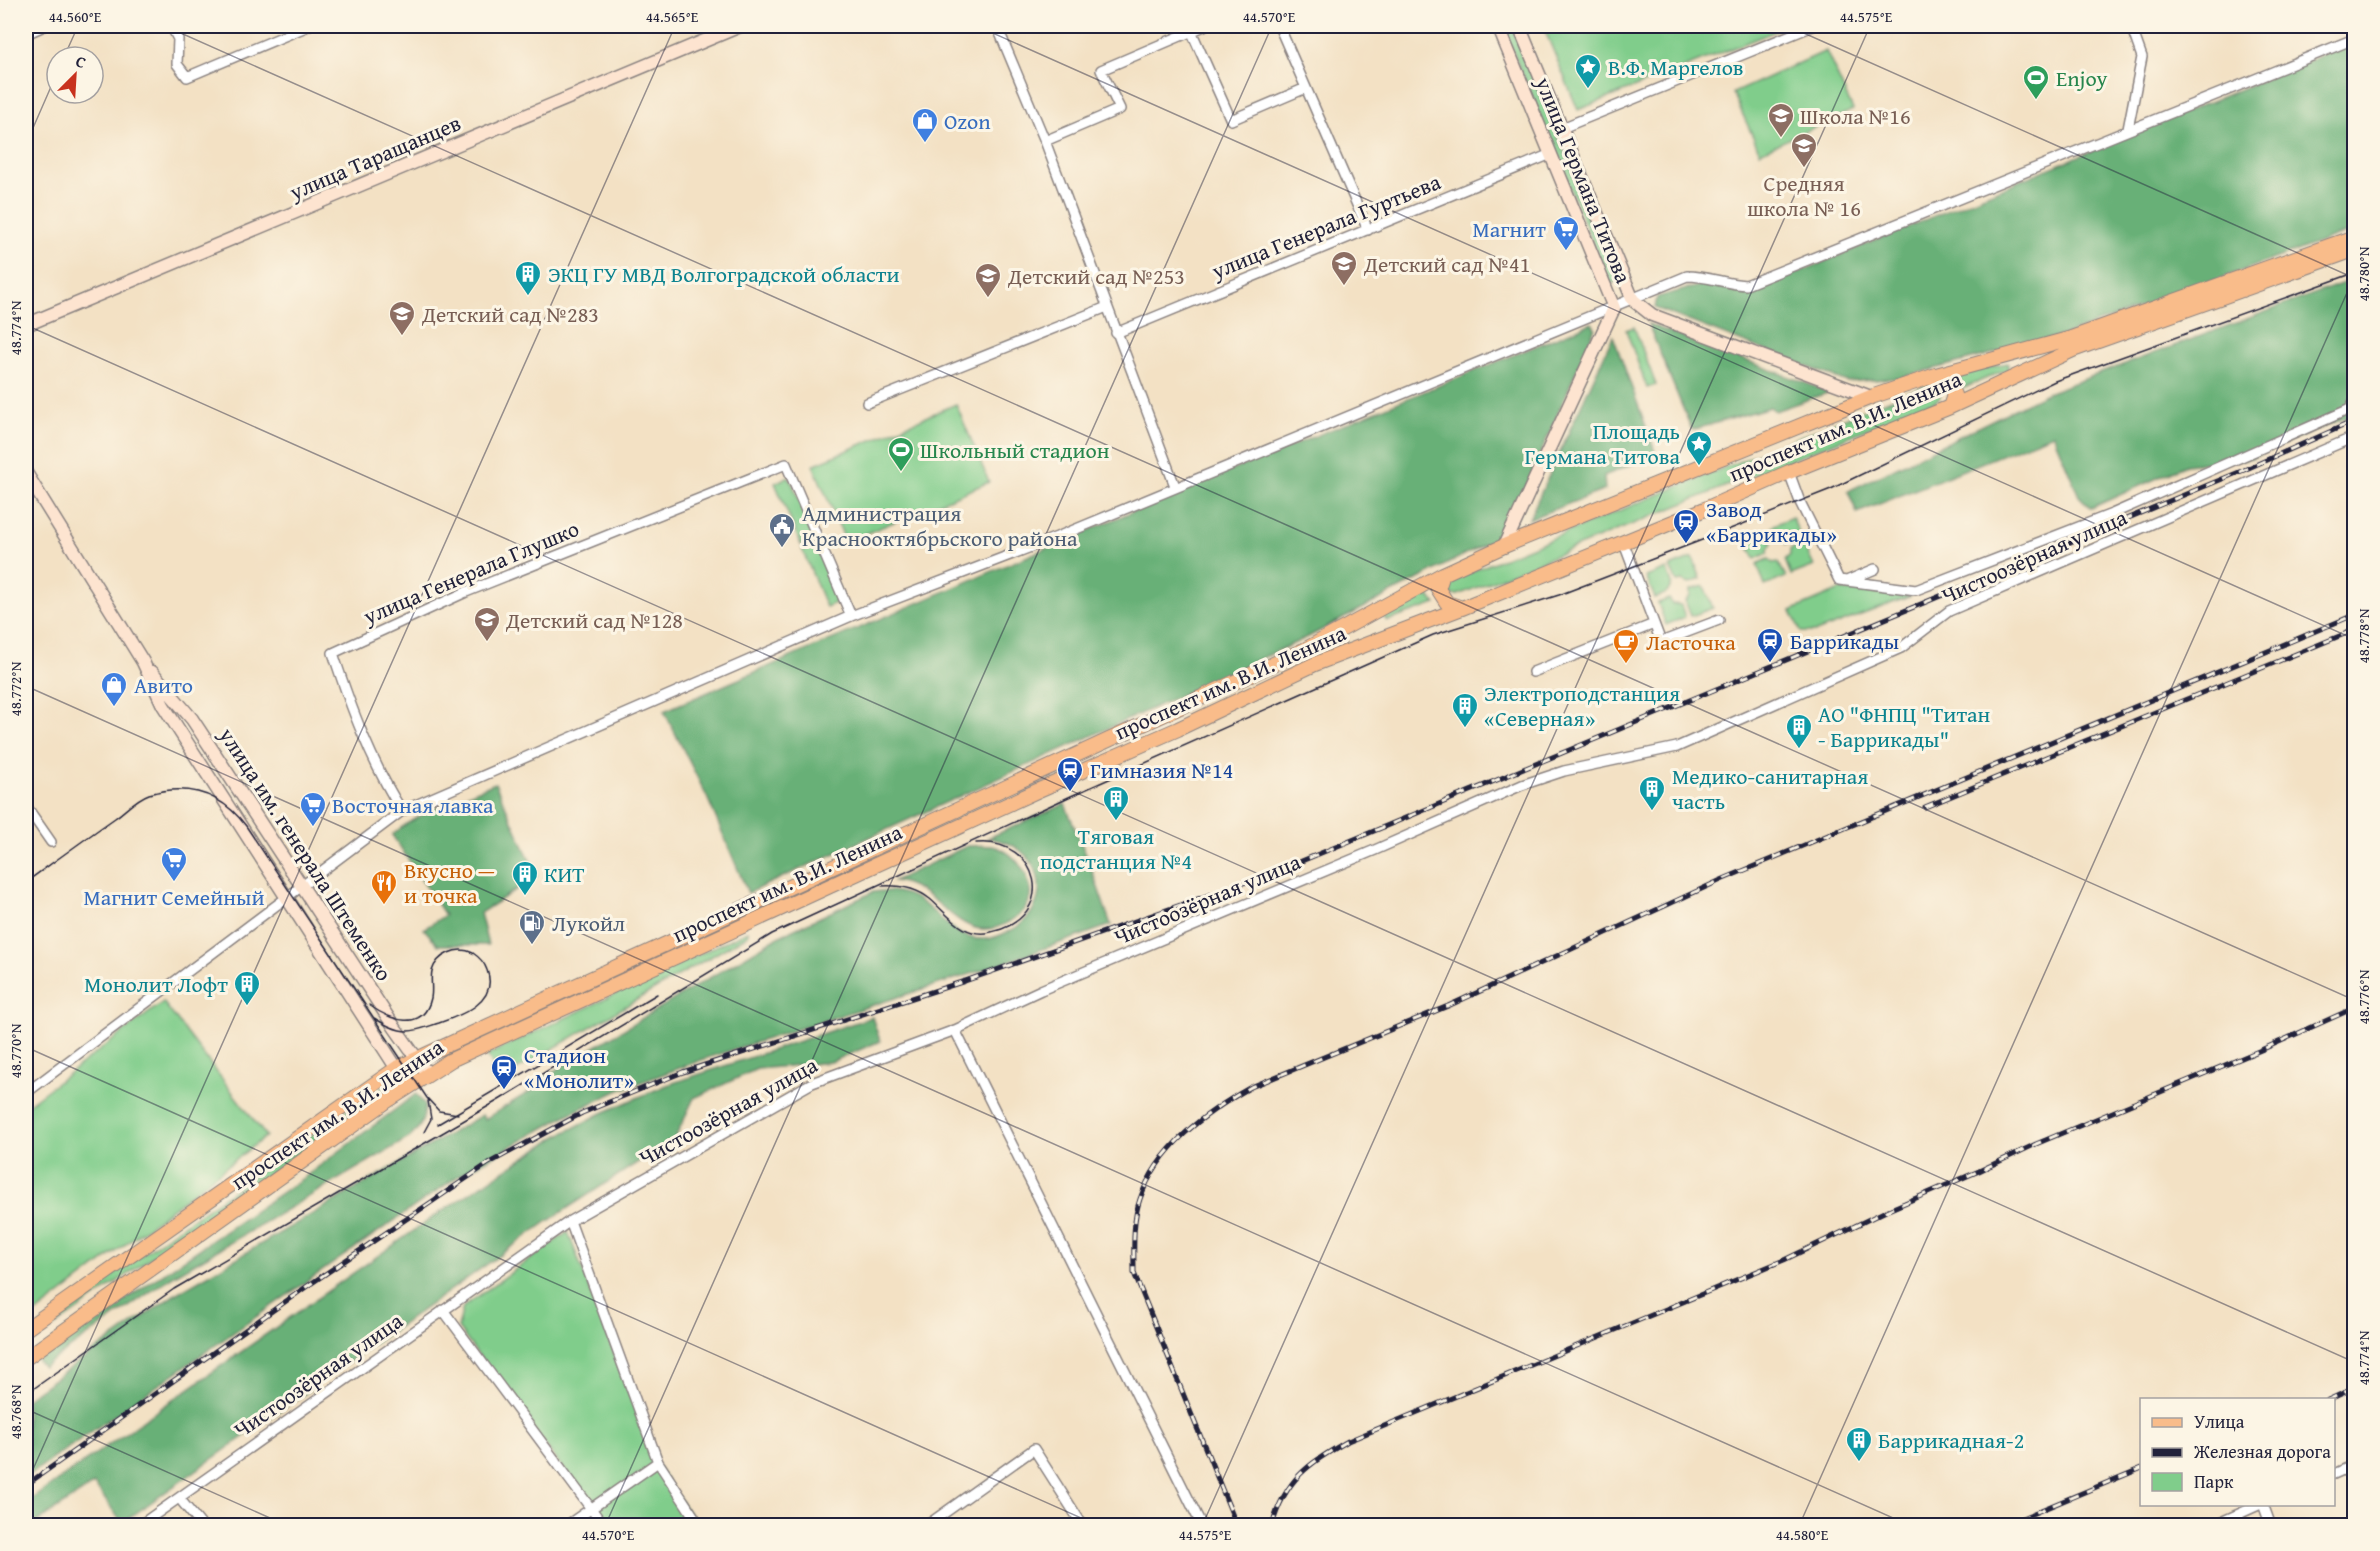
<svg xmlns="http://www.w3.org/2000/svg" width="2380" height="1551" font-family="'Gentium Book Plus',serif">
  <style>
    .green { fill: #80cd8b; stroke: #517863; stroke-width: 1.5 }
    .forest { fill: #68b077; stroke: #456959; stroke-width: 1.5 }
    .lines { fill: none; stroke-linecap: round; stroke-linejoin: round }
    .street-casing { stroke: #8a8280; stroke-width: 12 }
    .secondary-casing { stroke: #8a8280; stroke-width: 15 }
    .primary-casing { stroke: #8a8280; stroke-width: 16 }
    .street { stroke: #fff; stroke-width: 9 }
    .secondary { stroke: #fde4d0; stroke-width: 12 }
    .primary { stroke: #f9bc8a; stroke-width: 14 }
    .tram { stroke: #22223b; stroke-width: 1.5 }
    .rail-casing { stroke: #22223b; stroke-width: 5 }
    .rail { stroke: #fcf5e5; stroke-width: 3; stroke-dasharray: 9; stroke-linecap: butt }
    .ticks { fill: none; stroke: #22223b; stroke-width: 1.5; stroke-opacity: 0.45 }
    .labels { text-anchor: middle; stroke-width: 6; stroke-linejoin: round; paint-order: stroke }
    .culture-label { font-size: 22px; fill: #0d838f; stroke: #fcf5e5; text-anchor: start }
    .leisure-label { font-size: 22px; fill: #27864d; stroke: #fcf5e5; text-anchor: start }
    .education-label { font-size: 22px; fill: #785e54; stroke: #fcf5e5; text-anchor: start }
    .shop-label { font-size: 22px; fill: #366cbe; stroke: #fcf5e5; text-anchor: start }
    .street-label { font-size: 22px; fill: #22223b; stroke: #fcf5e5 }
    .transit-label { font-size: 22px; fill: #164399; stroke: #fcf5e5; text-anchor: start }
    .service-label { font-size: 22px; fill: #4e5e75; stroke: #fcf5e5; text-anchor: start }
    .food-label { font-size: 22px; fill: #c56008; stroke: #fcf5e5; text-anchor: start }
    .neatline { fill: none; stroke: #22223b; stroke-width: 2 }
    .ticks-label { font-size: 15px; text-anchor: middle; fill: #22223b }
  </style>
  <rect width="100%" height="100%" fill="#fcf5e5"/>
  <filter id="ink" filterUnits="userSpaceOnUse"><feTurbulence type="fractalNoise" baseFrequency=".0167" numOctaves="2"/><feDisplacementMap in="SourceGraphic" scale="12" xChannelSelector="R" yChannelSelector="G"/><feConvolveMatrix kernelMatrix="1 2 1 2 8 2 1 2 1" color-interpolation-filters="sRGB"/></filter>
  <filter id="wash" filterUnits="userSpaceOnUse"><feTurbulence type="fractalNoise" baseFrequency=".008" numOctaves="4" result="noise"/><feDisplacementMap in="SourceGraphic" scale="24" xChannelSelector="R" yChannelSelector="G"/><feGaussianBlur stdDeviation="1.35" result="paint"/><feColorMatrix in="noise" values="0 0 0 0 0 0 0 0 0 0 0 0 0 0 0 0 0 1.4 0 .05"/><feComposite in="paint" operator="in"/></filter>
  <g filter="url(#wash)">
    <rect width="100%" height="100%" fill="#f3e1c4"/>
    <!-- green -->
    <path class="green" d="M1502,26H1512L1618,281L1610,284Z
      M1543,26H1788L1578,110Z
      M1826,51L1853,110L1760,152L1733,93Z
      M1634,327L1656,385L1647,388L1626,330Z
      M2008,363V369L1962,389L1961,381L1956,375Z
      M1928,384L1938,387L1940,397L1936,401L1458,595H1452L1446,589L1445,584L1453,579Z
      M956,404L989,482L846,542L813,465Z
      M789,476L816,539L801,545L775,483Z
      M1792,517L1801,538L1786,544L1783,541H1777L1772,526Z
      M1766,529L1772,544L1768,549V553L1755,559L1744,537Z
      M818,543L842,600L826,607L802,549Z
      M1803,544L1814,566L1791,575L1785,560L1790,555V549Z
      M1693,558L1701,579L1688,584L1682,581L1677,582L1670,567Z
      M1769,559L1773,563L1778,562L1786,577L1765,586L1757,564Z
      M1667,569L1672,584L1667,593L1655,598L1646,577Z
      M1704,586L1713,608L1691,616L1685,601L1690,596V590Z
      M1430,589L1429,597L1436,604L1387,621L1383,616Z
      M1840,590L1911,596L1816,632H1801L1791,611Z
      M1669,599L1673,604L1681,605L1685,617L1666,625L1658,603Z
      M748,931V935L501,1079L487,1055Z
      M163,1002L266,1136L26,1321V1106Z
      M382,1086L384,1090L382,1093L34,1341L27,1339V1335Z
      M568,1232L656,1464L697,1525H605L458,1328L463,1307Z"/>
    <!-- forest -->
    <path class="forest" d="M2354,42V230L2064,335L1899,378L1847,382L1655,308L1657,297L1702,285L1751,292Z
      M2354,279V414L2251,458L2186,465L2091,508L2079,496L2053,434L1857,513L1848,491L2047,393Z
      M1592,323L1595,328L1506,533L1308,637L748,893L707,797L664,711L1176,493Z
      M1648,324L1830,392L1775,411L1770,407L1692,430Z
      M1613,336L1656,454L1604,476L1605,490L1529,519Z
      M495,783L537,876L480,913L488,945H438L424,929L445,915L392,835C421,810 461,798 495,783Z
      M1065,804L1089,862L1111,925L983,970L707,1058L617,1091L567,1115L460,1175L26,1477V1399L177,1293L482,1115L485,1119L539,1086L541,1079L776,938L873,892C936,883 938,942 986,939C991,939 998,936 1003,934C1040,921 1053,878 1021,851C1012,843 1000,840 988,838Z
      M967,846C977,846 990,844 999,848C1023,858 1044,896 1019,915C963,959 946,888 894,881Z
      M872,1017L880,1041L831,1062L757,1069L694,1098L675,1138L548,1221L122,1523L94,1484L32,1525H26V1503L436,1215L556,1137L602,1113L667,1085Z
      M416,1094L425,1105C424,1121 421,1127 409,1138L173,1276L43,1367L37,1360L306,1176Z"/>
  </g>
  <g filter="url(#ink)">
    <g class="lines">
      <defs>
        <path id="street" d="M171,26L178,39L177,64L187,77L308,26
          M997,26L1045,141L1175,486
          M1189,26L1231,120L1306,88
          M1279,26L1368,230
          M26,34L44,26
          M1562,128L1813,26
          M2128,129L2142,57L2131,26
          M1045,141L1120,109L1101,70L1204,26
          M1116,333L1551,154
          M867,403L1107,307
          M1789,472L1800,502L1839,580L1916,590L2112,514L2350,409L2354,402
          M1623,541L1661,642L1719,620
          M1849,580L1875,569
          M1533,672L1654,624
          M26,806L51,842
          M402,811C371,762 351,708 333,653L466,592L786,464L851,616
          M955,1030L1202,1526
          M26,1093L402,811L851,616L1057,537L1687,276C1708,276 1726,284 1746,285L2354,39
          M570,1221L658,1462L700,1526
          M443,1310L604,1526
          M2334,1474L2354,1465
          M179,1498L202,1526
          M2263,1504L2271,1526
          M139,1526L570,1221L812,1083L955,1030L1041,990L1375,850L1522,785L1564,771L1677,747L1901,648L1949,611L2354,437
          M566,1526L658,1462
          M926,1526L1034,1449L1083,1526
          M2212,1526L2261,1504"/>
        <path id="secondary" d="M1498,26L1614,308L1504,546
          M1519,26L1633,300L1652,315L1871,397
          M26,325L740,26
          M26,473L143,662L163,705L177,727L408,1086
          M152,672L192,719L395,1028L427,1073"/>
        <path id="primary" d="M1936,375L1949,384L1954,395L1950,407
          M1443,574L1438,589L1447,603L1462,608
          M26,1329L397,1068L1306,649L1443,574L1504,546L1871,397L1936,375L2068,339L2354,237
          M26,1358L387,1101L451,1060L1039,790L1178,729L1315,664L1462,608L1705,509L1789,472L1950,407L2073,350L2354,250"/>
      </defs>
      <!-- street casing -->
      <use href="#street" class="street-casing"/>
      <!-- secondary casing -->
      <use href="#secondary" class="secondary-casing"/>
      <!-- primary casing -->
      <use href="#primary" class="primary-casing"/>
      <!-- street -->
      <use href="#street" class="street"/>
      <!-- secondary -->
      <use href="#secondary" class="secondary"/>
      <!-- primary -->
      <use href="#primary" class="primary"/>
      <!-- tram -->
      <path class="tram" d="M26,882C55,861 85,839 115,818C125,811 137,798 149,794C189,783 222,794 246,826L427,1098L439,1111L458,1114
        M882,886C899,885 916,888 930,899C949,915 963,939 991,932C1060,917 1040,837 976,843
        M369,1005C390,1020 423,1033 431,998C433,989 430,979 432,971C437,955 457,945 473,953C479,957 485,964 487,970C499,1002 462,1015 439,1023C429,1026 418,1031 408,1031C396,1031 384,1024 374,1018
        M438,1124L657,994
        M424,1132L431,1119L428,1101
        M26,1394L174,1289L499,1100L772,934L1071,796L1433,635L1559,595L1715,535L1831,489L2055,381L2354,273"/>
      <defs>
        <path id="rail" d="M1925,807L2354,630
          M2328,1400L2354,1388
          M26,1485L306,1287L489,1163L582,1113L683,1072L965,981L1280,870L2244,470L2354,421
          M1237,1526L1134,1273C1134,1249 1132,1222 1140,1199C1158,1147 1205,1113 1251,1087L1448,1006L1721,880L2354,615
          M1272,1526C1285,1479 1308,1464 1348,1441L1784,1260L1886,1211L1979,1171L2036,1144L2261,1050L2354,1008
          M2003,1526L2142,1468"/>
      </defs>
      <!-- rail casing -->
      <use href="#rail" class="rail-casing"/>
      <!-- rail -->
      <use href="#rail" class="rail"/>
    </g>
  </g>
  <!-- ticks -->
  <path class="ticks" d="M165,26L2354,1000M977,26L2354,639M1788,26L2354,278M64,57L78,26M26,144L57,73M26,325L2354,1362M26,686L1911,1526M26,1047L1099,1526M26,1409L288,1526M26,1485L675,26M605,1526L1272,26M1202,1526L1870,26M1799,1526L2354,277"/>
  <!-- icons -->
  <defs>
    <symbol id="sight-pin" viewBox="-11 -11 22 30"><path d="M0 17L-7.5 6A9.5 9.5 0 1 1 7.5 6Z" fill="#0f9aa8" stroke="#fcf5e5"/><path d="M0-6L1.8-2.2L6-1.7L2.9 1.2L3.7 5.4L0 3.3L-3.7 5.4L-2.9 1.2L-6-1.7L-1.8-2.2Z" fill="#fff"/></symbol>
    <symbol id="stadium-pin" viewBox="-11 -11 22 30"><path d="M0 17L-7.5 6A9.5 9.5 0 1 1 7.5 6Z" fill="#2e9e5b" stroke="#fcf5e5"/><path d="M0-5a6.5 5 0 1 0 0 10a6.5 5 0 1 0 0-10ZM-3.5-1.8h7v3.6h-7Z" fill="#fff"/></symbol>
    <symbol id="school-pin" viewBox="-11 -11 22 30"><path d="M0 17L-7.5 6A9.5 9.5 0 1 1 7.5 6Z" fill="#8d6e63" stroke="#fcf5e5"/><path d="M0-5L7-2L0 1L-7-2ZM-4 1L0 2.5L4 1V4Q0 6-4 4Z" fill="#fff"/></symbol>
    <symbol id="shop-pin" viewBox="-11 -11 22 30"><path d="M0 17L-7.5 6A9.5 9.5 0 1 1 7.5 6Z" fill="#3f7fe0" stroke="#fcf5e5"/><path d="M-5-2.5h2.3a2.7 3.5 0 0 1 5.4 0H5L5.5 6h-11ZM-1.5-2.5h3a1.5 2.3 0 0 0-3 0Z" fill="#fff"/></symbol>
    <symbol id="supermarket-pin" viewBox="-11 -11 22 30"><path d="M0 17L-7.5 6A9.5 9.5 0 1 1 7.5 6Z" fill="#3f7fe0" stroke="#fcf5e5"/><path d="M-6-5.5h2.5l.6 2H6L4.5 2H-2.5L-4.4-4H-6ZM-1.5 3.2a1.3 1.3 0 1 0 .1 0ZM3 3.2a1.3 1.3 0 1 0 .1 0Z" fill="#fff"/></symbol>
    <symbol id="building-pin" viewBox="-11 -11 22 30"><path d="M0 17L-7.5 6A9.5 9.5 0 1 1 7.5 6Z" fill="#0f9aa8" stroke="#fcf5e5"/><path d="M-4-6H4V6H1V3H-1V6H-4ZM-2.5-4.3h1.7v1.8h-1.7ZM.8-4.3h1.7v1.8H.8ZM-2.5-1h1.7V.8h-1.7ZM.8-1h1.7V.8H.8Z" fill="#fff"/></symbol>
    <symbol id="station-pin" viewBox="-11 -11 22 30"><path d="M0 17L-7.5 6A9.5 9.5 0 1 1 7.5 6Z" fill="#1a4fb4" stroke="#fcf5e5"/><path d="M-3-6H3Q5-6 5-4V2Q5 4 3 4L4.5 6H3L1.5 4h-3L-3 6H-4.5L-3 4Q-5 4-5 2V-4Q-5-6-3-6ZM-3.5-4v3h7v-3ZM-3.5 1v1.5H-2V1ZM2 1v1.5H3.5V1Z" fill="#fff"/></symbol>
    <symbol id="civic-pin" viewBox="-11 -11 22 30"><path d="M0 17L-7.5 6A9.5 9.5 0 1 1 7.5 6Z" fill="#5c6f8a" stroke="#fcf5e5"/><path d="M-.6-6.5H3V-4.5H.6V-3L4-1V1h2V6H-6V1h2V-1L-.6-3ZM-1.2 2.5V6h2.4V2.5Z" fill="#fff"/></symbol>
    <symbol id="cafe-pin" viewBox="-11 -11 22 30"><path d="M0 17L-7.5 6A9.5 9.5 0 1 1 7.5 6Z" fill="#e8710a" stroke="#fcf5e5"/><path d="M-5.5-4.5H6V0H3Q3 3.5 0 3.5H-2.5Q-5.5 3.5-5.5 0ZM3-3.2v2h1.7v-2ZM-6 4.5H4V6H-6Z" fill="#fff"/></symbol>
    <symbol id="restaurant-pin" viewBox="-11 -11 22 30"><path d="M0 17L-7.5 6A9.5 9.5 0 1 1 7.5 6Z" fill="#e8710a" stroke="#fcf5e5"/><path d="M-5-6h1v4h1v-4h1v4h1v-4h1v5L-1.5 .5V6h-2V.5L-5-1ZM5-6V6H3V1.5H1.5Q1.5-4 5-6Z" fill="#fff"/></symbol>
    <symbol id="fuel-pin" viewBox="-11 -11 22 30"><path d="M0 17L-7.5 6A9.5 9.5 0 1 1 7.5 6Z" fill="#5c6f8a" stroke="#fcf5e5"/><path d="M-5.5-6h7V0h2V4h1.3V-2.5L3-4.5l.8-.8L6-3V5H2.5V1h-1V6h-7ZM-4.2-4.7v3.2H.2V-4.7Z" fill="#fff"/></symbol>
  </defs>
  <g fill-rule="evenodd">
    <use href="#sight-pin" x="1573" y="52" width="30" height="40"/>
    <use href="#stadium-pin" x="2021" y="63" width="30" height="40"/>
    <use href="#school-pin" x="1766" y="101" width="30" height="40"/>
    <use href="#shop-pin" x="910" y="106" width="30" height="40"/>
    <use href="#school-pin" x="1789" y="131" width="30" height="40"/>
    <use href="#supermarket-pin" x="1551" y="214" width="30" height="40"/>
    <use href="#school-pin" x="1329" y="249" width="30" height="40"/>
    <use href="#building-pin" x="513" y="259" width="30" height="40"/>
    <use href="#school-pin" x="973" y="261" width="30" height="40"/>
    <use href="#school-pin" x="387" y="299" width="30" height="40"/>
    <use href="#sight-pin" x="1684" y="429" width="30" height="40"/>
    <use href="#stadium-pin" x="886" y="435" width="30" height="40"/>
    <use href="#station-pin" x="1671" y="507" width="30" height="40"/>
    <use href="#civic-pin" x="767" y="511" width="30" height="40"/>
    <use href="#school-pin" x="472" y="605" width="30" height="40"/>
    <use href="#station-pin" x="1755" y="626" width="30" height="40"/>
    <use href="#cafe-pin" x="1611" y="627" width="30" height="40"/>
    <use href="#shop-pin" x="99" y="670" width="30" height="40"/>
    <use href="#building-pin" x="1450" y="691" width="30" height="40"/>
    <use href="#building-pin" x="1784" y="712" width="30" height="40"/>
    <use href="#station-pin" x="1055" y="755" width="30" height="40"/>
    <use href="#building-pin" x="1637" y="774" width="30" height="40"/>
    <use href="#building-pin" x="1101" y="784" width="30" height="40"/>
    <use href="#supermarket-pin" x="298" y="790" width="30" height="40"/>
    <use href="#supermarket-pin" x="159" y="845" width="30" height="40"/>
    <use href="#building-pin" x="510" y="859" width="30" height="40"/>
    <use href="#restaurant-pin" x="369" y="868" width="30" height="40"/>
    <use href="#fuel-pin" x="517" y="908" width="30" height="40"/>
    <use href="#building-pin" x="232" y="969" width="30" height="40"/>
    <use href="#station-pin" x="489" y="1053" width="30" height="40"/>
    <use href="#building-pin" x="1844" y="1425" width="30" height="40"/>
  </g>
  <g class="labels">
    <!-- culture labels -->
    <g class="culture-label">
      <text x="1608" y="75">В.Ф. Маргелов</text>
      <text x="548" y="282">ЭКЦ ГУ МВД Волгоградской области</text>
      <text x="1680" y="439" text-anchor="end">Площадь<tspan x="1680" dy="25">Германа Титова</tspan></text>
      <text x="1484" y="701">Электроподстанция<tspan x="1484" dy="25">«Северная»</tspan></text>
      <text x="1818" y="722">АО "ФНПЦ "Титан<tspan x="1818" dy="25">- Баррикады"</tspan></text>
      <text x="1672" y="784">Медико-санитарная<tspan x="1672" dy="25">часть</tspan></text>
      <text x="1116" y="844" text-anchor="middle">Тяговая<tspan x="1116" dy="25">подстанция №4</tspan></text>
      <text x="544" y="882">КИТ</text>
      <text x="228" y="992" text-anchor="end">Монолит Лофт</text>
      <text x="1878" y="1448">Баррикадная-2</text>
    </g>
    <!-- leisure labels -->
    <g class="leisure-label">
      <text x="2056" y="86">Enjoy</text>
      <text x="920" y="458">Школьный стадион</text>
    </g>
    <!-- education labels -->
    <g class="education-label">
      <text x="1800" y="124">Школа №16</text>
      <text x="1804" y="191" text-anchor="middle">Средняя<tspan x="1804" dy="25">школа № 16</tspan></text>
      <text x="1364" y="272">Детский сад №41</text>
      <text x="1008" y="284">Детский сад №253</text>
      <text x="422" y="322">Детский сад №283</text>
      <text x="506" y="628">Детский сад №128</text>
    </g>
    <!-- shop labels -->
    <g class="shop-label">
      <text x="944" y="129">Ozon</text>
      <text x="1546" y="237" text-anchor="end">Магнит</text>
      <text x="134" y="693">Авито</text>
      <text x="332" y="813">Восточная лавка</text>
      <text x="174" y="905" text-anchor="middle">Магнит Семейный</text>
    </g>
    <!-- street labels -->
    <g class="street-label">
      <text transform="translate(375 157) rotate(-23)" y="8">улица Таращанцев</text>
      <text transform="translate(1584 180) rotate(68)" y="8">улица Германа Титова</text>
      <text transform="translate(1326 226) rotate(-22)" y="8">улица Генерала Гуртьева</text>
      <text transform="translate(1845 426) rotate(-23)" y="8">проспект им. В.И. Ленина</text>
      <text transform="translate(2034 556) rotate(-24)" y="8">Чистоозёрная улица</text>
      <text transform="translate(471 572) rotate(-23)" y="8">улица Генерала Глушко</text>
      <text transform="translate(1230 682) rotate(-24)" y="8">проспект им. В.И. Ленина</text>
      <text transform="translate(306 854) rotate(57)" y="8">улица им. генерала Штеменко</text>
      <text transform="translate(787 883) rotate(-25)" y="8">проспект им. В.И. Ленина</text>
      <text transform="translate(1207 899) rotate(-23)" y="8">Чистоозёрная улица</text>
      <text transform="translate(728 1111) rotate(-29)" y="8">Чистоозёрная улица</text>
      <text transform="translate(337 1114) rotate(-34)" y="8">проспект им. В.И. Ленина</text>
      <text transform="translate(318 1375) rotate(-35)" y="8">Чистоозёрная улица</text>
    </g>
    <!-- transit labels -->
    <g class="transit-label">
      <text x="1706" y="517">Завод<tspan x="1706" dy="25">«Баррикады»</tspan></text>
      <text x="1790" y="649">Баррикады</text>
      <text x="1090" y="778">Гимназия №14</text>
      <text x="524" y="1063">Стадион<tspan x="524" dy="25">«Монолит»</tspan></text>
    </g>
    <!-- service labels -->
    <g class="service-label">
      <text x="802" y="521">Администрация<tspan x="802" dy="25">Краснооктябрьского района</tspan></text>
      <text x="552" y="931">Лукойл</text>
    </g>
    <!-- food labels -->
    <g class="food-label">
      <text x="1646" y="650">Ласточка</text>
      <text x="404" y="878">Вкусно —<tspan x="404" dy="25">и точка</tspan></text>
    </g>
  </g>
  <!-- margin -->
  <rect width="2380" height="1551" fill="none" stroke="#fcf5e5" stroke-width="66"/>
  <!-- legend -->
  <rect x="2140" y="1398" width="195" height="108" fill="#fcf5e5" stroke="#a5a1a1" stroke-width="1.5"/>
  <rect x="2152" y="1418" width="30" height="9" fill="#f9bc8a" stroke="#a5a1a1" stroke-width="1.5"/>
  <text x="2194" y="1428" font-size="18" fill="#22223b">Улица</text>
  <rect x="2152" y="1448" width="30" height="9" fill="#22223b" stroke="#a5a1a1" stroke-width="1.5"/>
  <text x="2194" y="1458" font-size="18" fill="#22223b">Железная дорога</text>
  <rect x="2152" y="1473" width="30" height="18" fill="#80cd8b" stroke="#a5a1a1" stroke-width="1.5"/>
  <text x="2194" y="1488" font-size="18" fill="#22223b">Парк</text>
  <!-- north arrow -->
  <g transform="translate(75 75) rotate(24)"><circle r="28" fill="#fcf5e5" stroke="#a5a1a1" stroke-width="1.5"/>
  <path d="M0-4.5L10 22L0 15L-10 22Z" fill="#c8321e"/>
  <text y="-9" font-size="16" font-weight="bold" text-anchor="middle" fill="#22223b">С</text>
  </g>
  <rect x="33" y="33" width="2314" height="1485" class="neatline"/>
  <g class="ticks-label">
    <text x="75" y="22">44.560°E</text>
    <text x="672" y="22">44.565°E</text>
    <text x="1269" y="22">44.570°E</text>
    <text x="1866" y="22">44.575°E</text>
    <text transform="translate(2364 274) rotate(-90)" y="5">48.780°N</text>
    <text transform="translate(16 328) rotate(-90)" y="5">48.774°N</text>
    <text transform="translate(2364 636) rotate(-90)" y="5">48.778°N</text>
    <text transform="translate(16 689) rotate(-90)" y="5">48.772°N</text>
    <text transform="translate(2364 997) rotate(-90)" y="5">48.776°N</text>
    <text transform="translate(16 1051) rotate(-90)" y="5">48.770°N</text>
    <text transform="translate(2364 1358) rotate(-90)" y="5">48.774°N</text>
    <text transform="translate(16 1412) rotate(-90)" y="5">48.768°N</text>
    <text x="608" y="1540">44.570°E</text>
    <text x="1205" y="1540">44.575°E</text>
    <text x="1802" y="1540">44.580°E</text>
  </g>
</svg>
